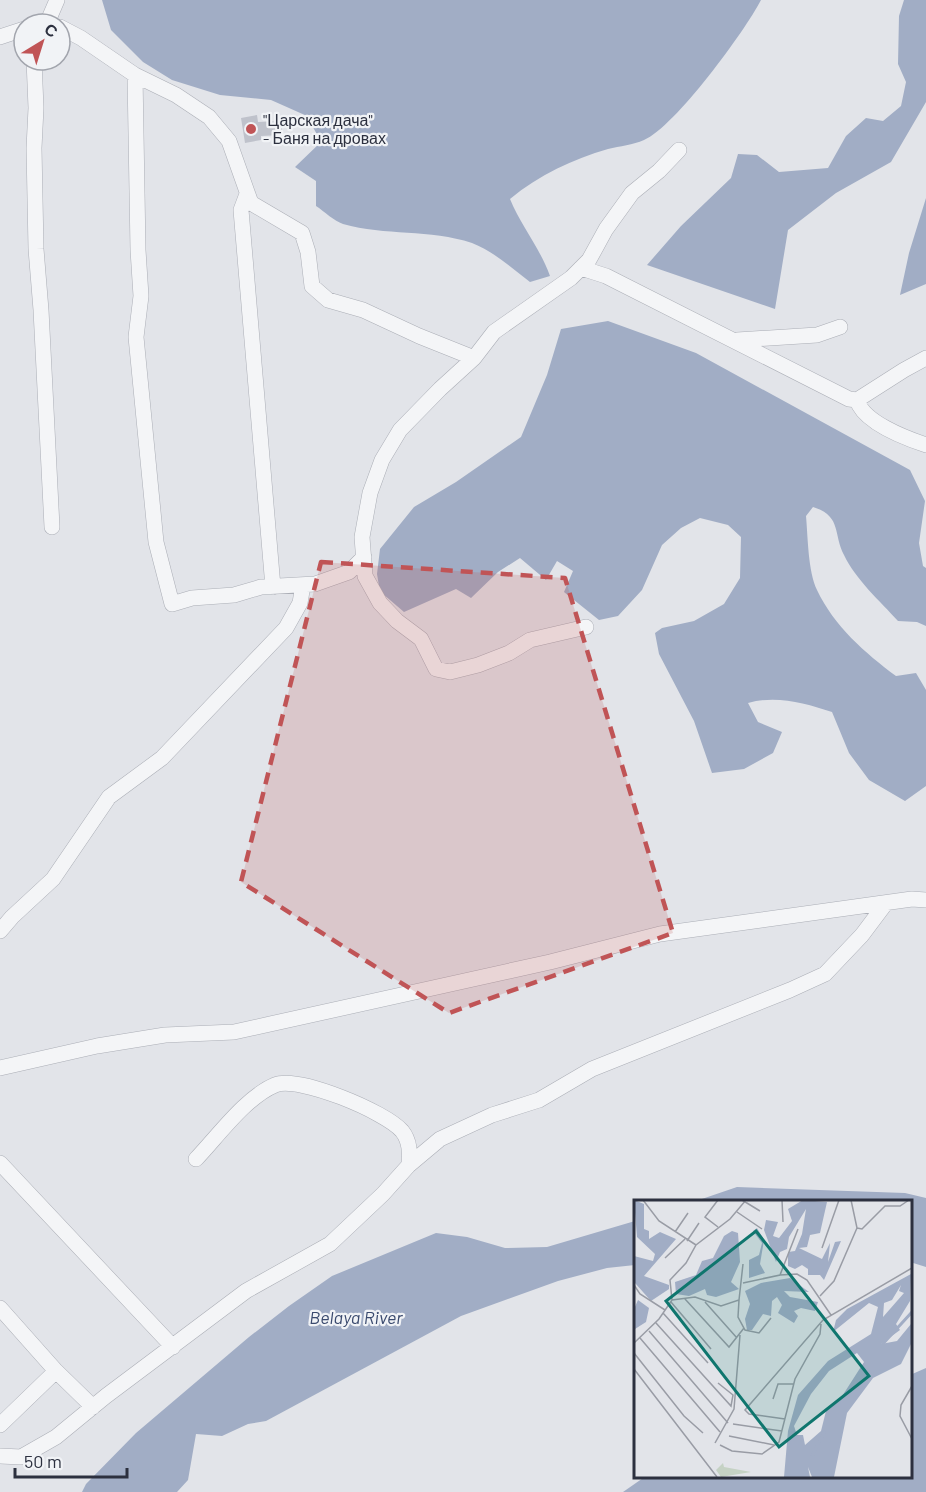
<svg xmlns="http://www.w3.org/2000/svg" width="926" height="1492" font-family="Barlow,sans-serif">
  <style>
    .water { fill: #a1adc5 }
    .building { fill: #bfc2cb }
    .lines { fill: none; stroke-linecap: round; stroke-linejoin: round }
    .minor-casing { stroke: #abaeb6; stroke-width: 16 }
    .minor { stroke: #f4f5f7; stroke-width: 15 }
    .marked { fill: #c05456; fill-opacity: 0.2; stroke: #c05456; stroke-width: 4.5; stroke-dasharray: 12 8; stroke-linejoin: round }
    .poi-dot { fill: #c05456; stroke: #f1f3f6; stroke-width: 2 }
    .labels { text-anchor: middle; stroke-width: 4.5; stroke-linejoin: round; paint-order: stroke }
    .poi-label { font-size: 16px; fill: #2c303f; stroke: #f1f3f6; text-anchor: start }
    .water-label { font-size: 18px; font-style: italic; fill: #3a4a6e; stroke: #f1f3f6 }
    .inset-river { fill: none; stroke: #a1adc5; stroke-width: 3 }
    .inset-road { fill: none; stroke: #999ca5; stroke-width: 1.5 }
    .view { fill: #0f766e; fill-opacity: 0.15; stroke: #0f766e; stroke-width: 3 }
    .inset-edge { fill: none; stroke: #2c303f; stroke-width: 3 }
  </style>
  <rect width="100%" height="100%" fill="#e2e4e9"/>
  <!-- water -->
  <path class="water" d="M102,0H761C745,31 675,127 644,140C633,145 620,146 608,149C573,159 539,175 510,199C521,226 540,248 550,276L530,282C512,268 493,251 472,243C430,229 385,236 343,224C334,221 325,212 316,206V181L295,167L321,142L307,116L271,100L220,95L172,80L143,62L111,30Z
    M904,0H926V102L891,162L836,193L788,230L775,309L647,265L681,226L731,178L738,154L757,155L779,172L828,168L846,136L866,118L883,121L901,106L906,82L898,64L899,16Z
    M926,198V284L900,295L909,253Z
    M608,321L696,353L910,470L925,501L919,543L923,566L926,568V626L917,622L898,621C880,601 856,580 844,555C833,534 842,516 813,507L806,516C808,538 808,571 817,590C834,626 865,653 896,676L916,673L926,690V786L905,801L869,780L849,753L832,712C805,703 776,695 748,703L758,722L782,732L773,753L744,769L712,773L694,721L659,654L655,633L662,628L694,621L724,604L740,578L741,537L728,525L700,518L681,528L662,545L642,590L618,616L599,620L564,592L573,571L557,561L546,580L520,558L498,572L471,598L456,589L404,612L383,594L379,586L377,574L380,549L414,507L456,482L521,437L547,375L561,329Z
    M737,1187L905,1193L926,1198V1267L910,1262V1201H696Z
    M635,1221V1265L607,1268L558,1281L461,1316L266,1421L248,1424L222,1436L196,1434L188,1480L177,1492H82L86,1484L136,1433L249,1337L289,1306L332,1276L436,1233L467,1237L505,1248L547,1247Z
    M926,1368V1492H623L646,1476H910V1375Z"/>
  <!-- building -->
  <path class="building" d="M257,115L258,122L281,121L282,135L261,136V140L245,143L241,118Z"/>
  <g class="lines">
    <defs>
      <path id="minor" d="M39,24L48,21L57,0
        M60,27L81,38L135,75L176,95L209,117L229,141L251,203L302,233L308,252L312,286L328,300L363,310L419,336L474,358L494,332L571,278L589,260L606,229L632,193L659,171L679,150
        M0,37L24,29
        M34,60L36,108L34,148L36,249L41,310L52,527
        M135,75L138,250L141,296L136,337L156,542L172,604L192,598L234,595L261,587L315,584L349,572L364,557
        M247,194L241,210L273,587
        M581,268L606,276L849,399L857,400L904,370L926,358
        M737,340L817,335L840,327
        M474,358L440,389L400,430L382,460L370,493L362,537L365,576L380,603L397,621L421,639L436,669L450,672L478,665L509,653L530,640L586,627
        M857,400C863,422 905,438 926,445
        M0,931L12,917L53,879L109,797L162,758L286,628L300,603L303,585
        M0,1068L97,1046L165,1035L234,1032L550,962L660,934L912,899L926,900
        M196,1159C218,1136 246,1097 275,1085C298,1075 386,1112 402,1131C410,1141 410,1153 409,1165
        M0,1163L173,1347
        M0,1308L56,1371L93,1407
        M0,1425L56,1371
        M0,1456L21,1457L56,1437L106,1396L246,1291L330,1244L383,1194L409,1165L440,1139L492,1115L539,1100L592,1069L790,990L825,974L862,935L886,903"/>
    </defs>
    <!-- minor casing -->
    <use href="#minor" class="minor-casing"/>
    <!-- minor -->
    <use href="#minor" class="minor"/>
  </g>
  <!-- marked area -->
  <path class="marked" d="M321,562L565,578L673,933L449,1013L241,882Z"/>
  <!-- markers -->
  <circle class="poi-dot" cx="251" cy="129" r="6"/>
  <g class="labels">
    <!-- poi labels -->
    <g class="poi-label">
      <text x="263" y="126">"Царская дача"<tspan x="263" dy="18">- Баня на дровах</tspan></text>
    </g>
    <!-- water labels -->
    <g class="water-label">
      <text x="356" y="1324">Belaya River</text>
    </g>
  </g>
  <!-- overview -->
  <g transform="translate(634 1200)">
    <rect width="278" height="278" fill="#e2e4e9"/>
    <path d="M89,263L90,267L117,272L87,277L82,270Z" fill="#c5d2c4"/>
    <path d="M0,0L10,4V29L15,31V39L26,32L42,39L10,76L35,85V89L17,101L1,83L0,56L19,61L21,54L3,37ZM169,0L193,2L186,33L176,35L173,47L165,48L188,59L196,43L194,62L201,42L207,41L190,80L186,75H174V69L168,65L161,69L154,66V52L161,51L168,34L172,9L155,37L153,49L146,52L142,62L130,30L132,20L144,22L139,36L145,38L158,21L154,9ZM123,28L130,40L126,64L131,73L115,78V60L125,55L128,43L119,31ZM98,31L104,33L106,62L97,82L105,89L82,97L73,95L71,89L55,96L42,94L41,82L62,75L68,61L79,58L90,36ZM277,74L276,101L262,124L266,130L247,144L263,141L277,124V144L267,164L239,178L213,213L200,277H178L174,267L176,277H150L154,231L164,195L194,161L237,134L244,107L235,103L199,132L202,120L213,109ZM267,85L265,91L270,93L249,117L250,103L258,100ZM223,153L230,162L205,201L192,211L187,231L171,245L169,235H163L160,226L177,194L195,171ZM156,78L175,92L150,91L156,97L184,102L181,111L167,108L160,111L164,116L160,123L144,113L148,105L143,97L138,101L137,116L129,114L118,130H113L111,119L116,104L111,91L127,83ZM4,100L15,108L12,122L1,129L0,109Z" fill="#a1adc5" fill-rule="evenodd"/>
    <path class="inset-river" d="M246,147L278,112M178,256L191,231"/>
    <path class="inset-road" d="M9,0L25,21L62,45M84,0L71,17L84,27M108,0L126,11M148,0L149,22M103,12L128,29M223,28L228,29L251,6H266L275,0M41,32L54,13M53,41L65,23M188,48L205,0M31,58L51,39M146,75L163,74L173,80L197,115M109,83L146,75L164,29M0,85L6,94L31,110M186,96L200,81L223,28L217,0M51,99L95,147L110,128M38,100L61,97L87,106L105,100L109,64M105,100L104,117L111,130L125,133L137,118M37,102L77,149M71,102L103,138M29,113L74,163M22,123L97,206L99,195L84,183M15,131L94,223M6,138L86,232M0,143L25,119L38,100L36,80L52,63L62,45L96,19L112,0M0,153L50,216L69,233M0,169L83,277M278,186L267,205L266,216L278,239M139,199L144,184H160M151,219L115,214L111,210L189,120L278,68M99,224L148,231M95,236L140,245M81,243L100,209L106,135M86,245L98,251L128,254L145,242L161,179L186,134L187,124"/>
    <path class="view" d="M122,31L235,176L145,247L32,101Z"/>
    <rect width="278" height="278" class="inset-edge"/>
  </g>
  <!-- north arrow -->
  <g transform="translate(42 42) rotate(38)"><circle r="28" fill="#f1f3f6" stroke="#a2a5ad" stroke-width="1.5"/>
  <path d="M0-4.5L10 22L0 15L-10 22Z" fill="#c05456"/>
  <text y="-9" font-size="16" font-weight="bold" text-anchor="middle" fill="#2c303f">С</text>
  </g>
  <!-- scale -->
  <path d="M15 1468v9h112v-9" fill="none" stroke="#2c303f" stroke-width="3"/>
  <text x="24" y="1468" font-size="18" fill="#2c303f" stroke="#f1f3f6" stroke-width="4.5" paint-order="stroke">50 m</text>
</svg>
